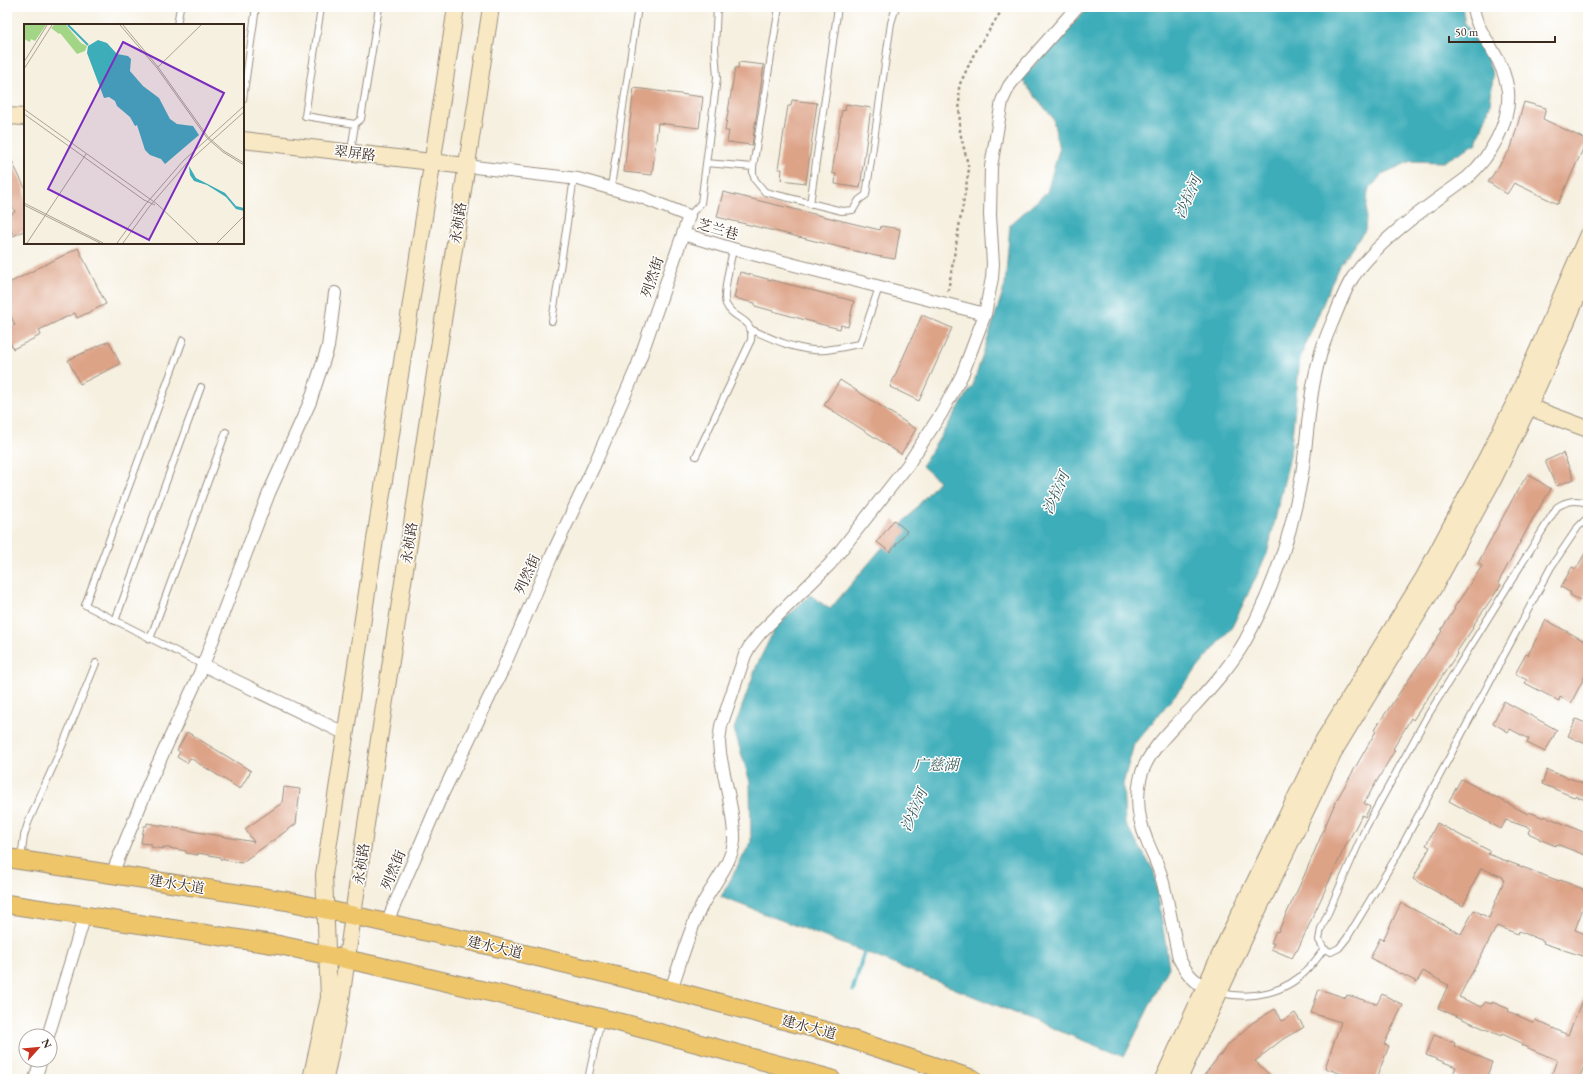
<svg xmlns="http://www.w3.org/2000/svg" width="1595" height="1086" font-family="'EB Garamond','Noto Serif SC',serif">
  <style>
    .water { fill: #3dadb9; stroke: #3c6c6c }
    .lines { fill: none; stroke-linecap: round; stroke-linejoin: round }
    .stream { stroke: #3dadb9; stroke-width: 4.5 }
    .building { fill: #dda387 }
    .lane-casing { stroke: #988d7f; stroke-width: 8 }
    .street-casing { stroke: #988d7f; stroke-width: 14 }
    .secondary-casing { stroke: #988d7f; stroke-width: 18 }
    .primary-casing { stroke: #988d7f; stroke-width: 20 }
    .path { stroke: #988d7f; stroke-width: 2.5; stroke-dasharray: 3 3; stroke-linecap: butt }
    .lane { stroke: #fff; stroke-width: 6 }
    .street { stroke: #fff; stroke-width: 12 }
    .secondary { stroke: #f8e8c3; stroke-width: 16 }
    .primary { stroke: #eec569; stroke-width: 18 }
    .labels { text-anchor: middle; stroke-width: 3; stroke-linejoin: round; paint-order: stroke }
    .street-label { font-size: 14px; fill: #3b2a1e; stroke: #fff }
    .water-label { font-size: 15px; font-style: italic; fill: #3c5e5c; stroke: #fff }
    .inset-river { fill: none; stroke: #3dadb9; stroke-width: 2 }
    .inset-road { fill: none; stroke: #aba192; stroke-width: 1 }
    .view { fill: #7b2cbf; fill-opacity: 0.15; stroke: #7b2cbf; stroke-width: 2 }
    .inset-edge { fill: none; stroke: #3b2a1e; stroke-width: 2 }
  </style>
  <rect width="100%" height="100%" fill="#fff"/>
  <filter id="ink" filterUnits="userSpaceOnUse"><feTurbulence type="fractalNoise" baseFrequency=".025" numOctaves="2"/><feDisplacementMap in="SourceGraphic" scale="8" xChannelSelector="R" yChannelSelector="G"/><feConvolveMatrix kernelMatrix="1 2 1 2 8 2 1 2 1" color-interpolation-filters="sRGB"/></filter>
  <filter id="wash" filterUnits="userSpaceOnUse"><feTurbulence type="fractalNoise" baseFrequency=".012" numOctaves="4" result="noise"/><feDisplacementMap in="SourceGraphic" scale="16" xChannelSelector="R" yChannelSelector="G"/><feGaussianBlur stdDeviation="0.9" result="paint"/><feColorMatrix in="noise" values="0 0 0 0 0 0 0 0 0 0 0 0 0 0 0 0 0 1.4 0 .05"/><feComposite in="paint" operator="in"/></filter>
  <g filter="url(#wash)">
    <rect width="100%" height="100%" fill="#f6f0e0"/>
    <!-- water -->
    <path class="water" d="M1088,7H1462L1465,24L1485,52L1493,76L1490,105L1477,143L1443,162L1411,161L1382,174L1368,191L1365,230L1338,268L1300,358L1290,456L1267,554L1232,627L1134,744L1123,784L1125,823L1154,871L1169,967L1124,1057L864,952L721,897L751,842L750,782L734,729L757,665L775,628L810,595L830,609L939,481L922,466L973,385L1005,285L1010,225L1047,192L1059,150L1053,118L1021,79Z"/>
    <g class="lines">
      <!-- stream -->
      <path class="stream" d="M853,990L866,947"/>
    </g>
    <g id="blocks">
      <!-- building -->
      <path class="building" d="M739,62L764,65L752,145L727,142L729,131H725L735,68H738Z
        M634,88L703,97L699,128L658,123L652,175L624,172Z
        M792,100L817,103L806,183L781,180L782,169H778L788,106H791Z
        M1524,102L1546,108L1543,119L1587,140L1558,204L1514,183L1507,194L1488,182L1511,148Z
        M846,104L871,108L860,188L835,184L836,174L832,173L842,110L845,111Z
        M7,151L25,188V234L24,231L13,236L11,230L7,232V216L15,212L7,196Z
        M723,192L880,230L881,226L900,229L895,259L876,256L717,217Z
        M78,248L106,304L77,318L75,313L39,330L41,335L13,349L11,344L7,346V329L15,325L7,309V284Z
        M740,272L854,301L848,327L841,325L840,329L816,323L755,306V303L734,298Z
        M922,315L952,328L919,401L890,387Z
        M109,341L120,364L80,384L68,360Z
        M840,380L916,429L901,454L824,405Z
        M1563,453L1574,479L1556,486L1545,461Z
        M1528,474L1551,489L1536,513L1498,583L1501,585L1472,627L1473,628L1456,653L1457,654L1413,720L1411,718L1393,749L1395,750L1364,803L1370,807L1365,817L1362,815L1343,851L1297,951H1296L1292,958L1271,949L1274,943H1271L1276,931L1278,932L1304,876L1335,803L1376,731L1374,730L1442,631L1441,630L1455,609L1454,608L1482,566L1478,563L1517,491Z
        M894,520L907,531L890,552L877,542Z
        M1588,548V590L1582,601L1570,595L1571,593L1561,587L1572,567L1576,569Z
        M1546,620L1588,643V670L1571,703L1560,697L1559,701L1525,683L1527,680L1515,674L1526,654L1528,655Z
        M1504,701L1557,730L1545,752L1527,743L1529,739L1510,729L1508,732L1493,723Z
        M1576,719L1588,724V745L1568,736Z
        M187,732L251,771L240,789L190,758L187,763L177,757L180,752L177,750Z
        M1547,770L1588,785V801L1575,796L1574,797L1542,784Z
        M1461,779L1528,814L1529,812L1544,818L1545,816L1588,834V856L1556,844V846L1539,839V838L1528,833L1530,828L1506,820L1501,829L1449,801Z
        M284,787L300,789L296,824L241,863L220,859V857L198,853V855L186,853V851L163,847V849L151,847L152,844L141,843L144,826H147V823L254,842L245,829L282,803Z
        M1437,823L1490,851L1488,854L1559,881L1560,880L1583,889L1582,890L1588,893V910L1583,908L1575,930L1588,935V958L1543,943L1544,941L1519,931L1518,934L1497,926L1459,997L1482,1007L1485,1002L1492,1004V1002L1509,1009L1508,1011L1534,1023L1535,1020L1568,1035L1588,986V1056L1579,1079H1550L1557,1060L1521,1045L1522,1043L1502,1034L1501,1036L1438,1008L1448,985L1423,971L1417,982L1370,958L1380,938L1383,940L1401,903L1461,934L1474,910L1489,918L1504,880L1502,879L1503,877L1481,868L1463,906L1413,879L1430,847L1426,845Z
        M1319,989L1346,998L1347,995L1377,1004L1382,994L1403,1005L1384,1044L1389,1046L1376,1079H1356L1325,1068L1341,1022L1311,1013Z
        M1275,1009L1282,1021L1295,1013L1304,1027L1283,1039L1255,1061L1274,1079H1201L1228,1045L1252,1023Z
        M1434,1035L1455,1043L1454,1046L1492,1062L1486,1079H1464L1453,1074L1456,1067L1426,1055Z"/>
    </g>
  </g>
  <g filter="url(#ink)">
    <use href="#blocks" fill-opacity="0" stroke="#988d7f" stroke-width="1"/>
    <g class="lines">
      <defs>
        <path id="lane" d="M321,7L305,116L355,124
          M779,7L753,167V174L755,180L765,192L842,211L853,210L859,200L866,195L891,23L896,7
          M177,25L180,7
          M243,99L256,7
          M351,151L355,124L361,119L379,7
          M706,163L753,167
          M611,187L638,7
          M810,204L838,7
          M689,216L701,203L717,78L715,48L717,7
          M552,321L574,178
          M750,329C771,338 790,348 813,350C828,352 845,346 860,344L879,287
          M183,340L85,605L203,665
          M696,456L751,340C754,316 733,321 726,304C722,294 731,261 733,249
          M1588,503C1576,500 1568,500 1557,507L1428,715L1366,827L1321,929L1319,940L1324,949L1331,952L1339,948L1347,938L1396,857L1551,567L1578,527L1588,517
          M115,621L201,387
          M150,639L226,432
          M21,859L24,836L28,823L60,751L96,663
          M1221,993C1252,1000 1286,993 1308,969C1314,963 1319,956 1324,949
          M588,1079L601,1019"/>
        <path id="street" d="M466,166L578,179L641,197L689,216L683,234L733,249L985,314
          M203,665L346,734
          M112,874L151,779L200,673L269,493L310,402L328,347L335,293
          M387,922L440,799L501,673L552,555L593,468L637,367L683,234
          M1205,988C1192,979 1186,973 1179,958C1173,932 1169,905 1162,879C1159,866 1152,854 1147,841C1139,822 1136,800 1140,780C1145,752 1176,725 1195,705C1213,685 1232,664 1245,641C1272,592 1291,535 1301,480C1308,439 1308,396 1320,356C1323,343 1329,330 1334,318C1340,304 1345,289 1353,277C1382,236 1428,207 1468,177C1490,157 1511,122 1508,91C1506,78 1500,62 1493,51C1485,36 1475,25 1473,7
          M671,990C680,963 688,935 700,909C710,888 732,864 734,841C735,816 724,779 720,753L719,742L721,726L745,655L750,646L761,632L830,564L907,466L941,414L962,375L985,314L992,278L993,264L990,215L991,167L1002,101L1009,86L1018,74L1077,7
          M48,1036L85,915
          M35,1079L41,1060"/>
        <path id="secondary" d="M7,116L25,117
          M243,140L466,166
          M1518,403L1588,429
          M311,1079L329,998L324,875L456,7
          M325,1079L341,1000L365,831L491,7
          M1163,1079L1231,931L1323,741L1424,577L1479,473L1515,402L1547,329L1588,234
          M1179,1079L1245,937L1336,748L1436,584L1493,480L1528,408L1561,335L1588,271"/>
        <path id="primary" d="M7,858L287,901L487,945L633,980L829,1032L973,1079
          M7,904L279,945L378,966L622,1023L831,1079"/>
      </defs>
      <!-- lane casing -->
      <use href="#lane" class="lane-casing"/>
      <!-- street casing -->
      <use href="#street" class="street-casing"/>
      <!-- secondary casing -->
      <use href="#secondary" class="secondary-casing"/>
      <!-- primary casing -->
      <use href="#primary" class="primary-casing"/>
      <!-- path -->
      <path class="path" d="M948,291L969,169L960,132L959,86L974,54L1004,7"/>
      <!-- lane -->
      <use href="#lane" class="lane"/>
      <!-- street -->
      <use href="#street" class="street"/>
      <!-- secondary -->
      <use href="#secondary" class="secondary"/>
      <!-- primary -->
      <use href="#primary" class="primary"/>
    </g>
  </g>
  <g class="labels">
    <!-- street labels -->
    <g class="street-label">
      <text transform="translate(355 153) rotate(7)" y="5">翠屏路</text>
      <text transform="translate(458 223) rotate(-81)" y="5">永祯路</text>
      <text transform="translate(718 229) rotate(16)" y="5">芝兰巷</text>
      <text transform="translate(652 277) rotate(-71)" y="5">列然街</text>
      <text transform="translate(409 543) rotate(-81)" y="5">永祯路</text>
      <text transform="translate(527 574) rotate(-66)" y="5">列然街</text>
      <text transform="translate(361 864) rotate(-82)" y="5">永祯路</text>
      <text transform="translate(393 870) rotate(-67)" y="5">列然街</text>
      <text transform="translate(177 884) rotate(9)" y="5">建水大道</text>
      <text transform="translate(495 947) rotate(13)" y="5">建水大道</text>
      <text transform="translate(809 1027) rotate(15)" y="5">建水大道</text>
    </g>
    <!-- water labels -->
    <g class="water-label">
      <text transform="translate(1188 197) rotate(-66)" y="5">沙拉河</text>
      <text transform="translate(1056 493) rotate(-66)" y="5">沙拉河</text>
      <text x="936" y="770">广慈湖</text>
      <text transform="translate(914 810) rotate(-66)" y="5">沙拉河</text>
    </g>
  </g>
  <!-- overview -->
  <g transform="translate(24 24)">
    <rect width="220" height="220" fill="#f6f0e0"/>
    <path d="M0,1H22L11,17L7,15L6,18L0,15ZM30,1H42L57,19L63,22L61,27L53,30L36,9L35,10L27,4Z" fill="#a2d686"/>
    <path d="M74,16L83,19L93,30L104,32L107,35L106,47L119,62L135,74L146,95L153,100L169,102L175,111L141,140L137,135L126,131L121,126L113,101L111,102L106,93L93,82L91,77L85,73L80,74L63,29L64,22ZM165,142L172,154L201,169L212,182L220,184V187L212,185L202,173L183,161L170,157L166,151Z" fill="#3dadb9"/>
    <path class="inset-river" d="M44,1L64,21"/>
    <path class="inset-road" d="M96,1L133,44L183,114L199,128L220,141M99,1L134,43L184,113L200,127L220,139M0,38L23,1M134,43L177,1M0,45L28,1M0,85L133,180L174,219M0,90L120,176L131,181M0,179L79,219M0,181L76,219M3,219L62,130M93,219L121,181L159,137L220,82M99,219L125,183L162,140L220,88M193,219L220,192"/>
    <path class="view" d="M99,18L200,69L125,216L24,165Z"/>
    <rect width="220" height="220" class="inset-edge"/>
  </g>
  <!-- margin -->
  <rect width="1595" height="1086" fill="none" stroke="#fff" stroke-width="24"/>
  <!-- north arrow -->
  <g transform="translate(38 1048) rotate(63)"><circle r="19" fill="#ffffff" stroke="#b1aaa5"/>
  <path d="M0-3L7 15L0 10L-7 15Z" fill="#c8321e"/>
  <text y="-6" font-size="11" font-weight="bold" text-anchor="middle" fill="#3b2a1e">N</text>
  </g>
  <!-- scale -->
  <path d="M1449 36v6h106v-6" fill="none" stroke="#3b2a1e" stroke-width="2"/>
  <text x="1455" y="36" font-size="12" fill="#3b2a1e" stroke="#ffffff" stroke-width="3" paint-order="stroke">50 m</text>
</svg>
